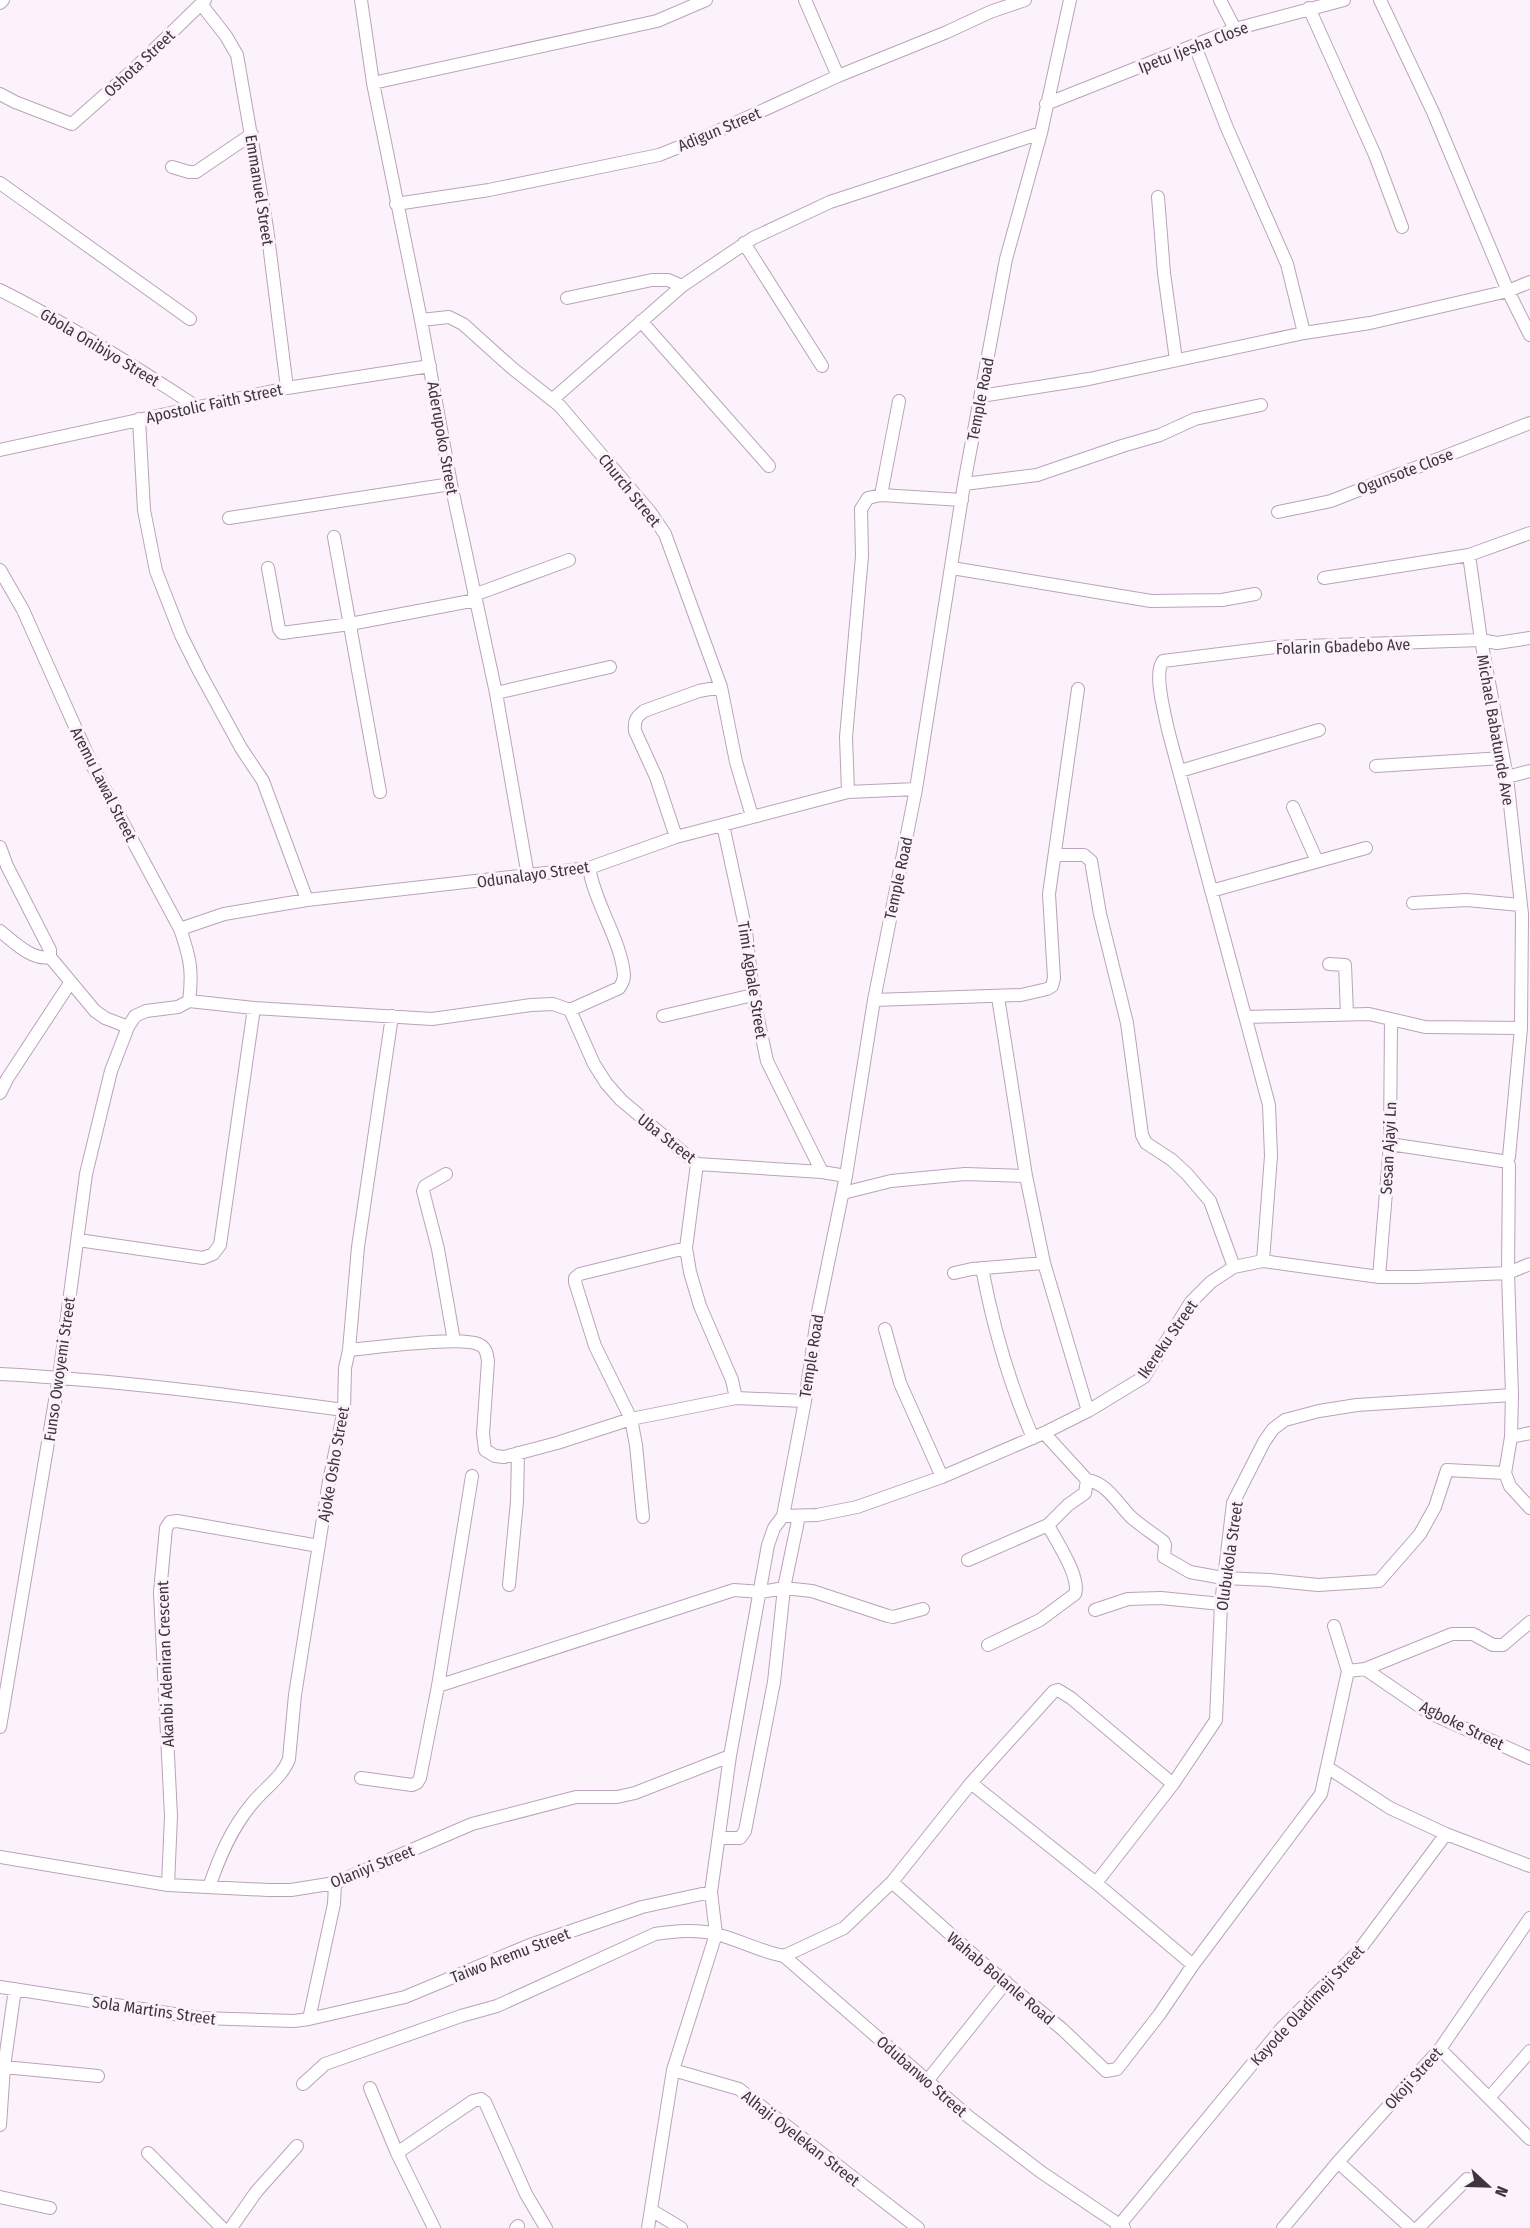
<svg xmlns="http://www.w3.org/2000/svg" width="1530" height="2228" font-family="'Fira Sans Condensed',sans-serif">
  <style>
    .lines { fill: none; stroke-linecap: round; stroke-linejoin: round }
    .minor-casing { stroke: #baa3ba; stroke-width: 14 }
    .minor { stroke: #fff; stroke-width: 12 }
    .labels { text-anchor: middle; stroke-width: 6; stroke-linejoin: round; paint-order: stroke }
    .street-label { font-size: 16px; fill: #3e353e; stroke: #fcf2fc }
  </style>
  <rect width="100%" height="100%" fill="#fcf2fc"/>
  <g class="lines">
    <defs>
      <path id="minor" d="M361,0L373,83L421,320L451,484L496,693L528,876
        M805,0L838,76
        M1220,0L1235,29
        M1380,0L1433,112L1508,291L1530,335
        M0,3L3,0
        M201,4L226,36L237,55L267,228L287,388
        M1309,8L1375,155L1402,227
        M1195,46L1227,128L1287,264L1304,333
        M373,83L657,21L706,0
        M0,94L15,102L72,124L133,70L205,0
        M1046,104L1235,29L1344,0
        M172,167L189,172H196L252,134
        M0,183L190,319
        M1158,197L1164,273L1176,360
        M396,204L489,190L659,155L709,135L838,76L947,32L990,12L1025,0
        M744,243L822,366
        M0,290C68,324 133,365 197,407
        M567,298L652,280H668L682,286
        M421,320L449,317L463,324L512,368L560,406L650,512L665,534L721,687L736,762L752,816
        M641,321L769,466
        M981,396L1089,379L1304,333L1370,323L1508,291L1530,282
        M553,399L682,286L753,238L830,202L1041,133
        M139,419L144,510L156,571L181,635L199,671L241,748L263,781L307,900
        M0,450L287,388L430,366
        M964,484L1037,475L1122,446L1160,435L1195,419L1261,405
        M881,495L899,401
        M1278,512L1331,501L1530,423
        M229,518L451,484
        M334,537L380,792
        M1469,555L1481,640L1507,777L1522,914L1521,1028L1509,1157
        M268,568L279,629L282,633L350,624L476,600
        M952,568L1151,601L1222,600L1255,594
        M0,570L23,610L93,767L180,929C190,957 193,971 189,1001
        M1324,578L1469,555L1530,533
        M474,595L569,560
        M496,693L610,667
        M1376,766L1503,758
        M1180,771L1319,730
        M1507,777L1530,771
        M848,792L846,737L862,556L861,509L868,498L881,495L962,500
        M1293,807L1317,861
        M723,825L746,931L753,995L767,1061L822,1172L846,1176
        M676,837L656,777L635,731C634,721 636,717 644,711L699,691L721,687
        M0,847L7,866L50,950V957
        M1055,855H1084L1091,861L1100,914L1127,1023L1142,1135L1146,1143L1172,1160L1187,1174L1210,1201L1234,1267
        M1211,891L1366,848
        M1413,903L1467,900L1520,905
        M180,929L224,914L307,900L589,868L676,837L848,792L916,789
        M0,931C13,941 32,961 50,957L95,1011L105,1018L128,1027
        M1329,964L1345,965L1347,1014
        M998,997L1026,1176L1044,1263L1088,1411
        M874,1000L1021,995L1047,989L1052,986L1054,978L1049,894L1078,689
        M570,1010L594,1064L606,1083L621,1100L697,1164L822,1172
        M663,1016L753,995
        M1246,1017L1369,1014L1425,1027L1521,1028
        M0,1093L7,1079L70,983
        M1390,1144L1502,1161
        M697,1164L686,1248L690,1272L700,1306L732,1380L736,1398
        M1509,1165L1508,1273L1512,1395L1511,1437L1505,1473L1510,1486L1530,1508
        M446,1174L425,1186L423,1191L438,1249L454,1341
        M843,1193L891,1181L965,1174L1026,1176
        M78,1240L203,1258L213,1254L220,1245L254,1008
        M1263,1261L1271,1156L1269,1105L1168,730C1165,714 1153,673 1163,661L1276,647L1481,640L1497,643L1530,638
        M982,1268C993,1326 1009,1383 1033,1438
        M954,1273L972,1269L1044,1263
        M1379,1277L1390,1144L1391,1019
        M885,1329L900,1383L942,1477
        M349,1350C372,1348 463,1335 480,1345C486,1348 487,1354 488,1361L483,1434L485,1450L495,1456L504,1457L557,1443L631,1419L736,1398L805,1401
        M0,1374C115,1380 230,1395 344,1410
        M1511,1437L1530,1433
        M1087,1480C1107,1483 1118,1504 1131,1517C1141,1526 1152,1533 1163,1541L1165,1545L1164,1557L1190,1572L1223,1578L1269,1580L1318,1585L1379,1581L1420,1534L1435,1507L1447,1470L1505,1473
        M783,1516L817,1515L857,1507L942,1477L1044,1433L1088,1411L1144,1377L1191,1302L1211,1282L1234,1267L1263,1261L1379,1277H1416L1508,1273L1530,1264
        M643,1517L636,1445L631,1419L595,1346L575,1282V1278L580,1274L686,1248
        M968,1560L1048,1525L1068,1505L1085,1493L1087,1480L1044,1433
        M509,1585L517,1501L518,1453
        M1095,1610L1128,1599L1161,1598L1221,1604
        M988,1645L1040,1620L1075,1594C1081,1577 1056,1541 1048,1525
        M1365,1669L1428,1712L1530,1758
        M1348,1671L1365,1669L1452,1634H1473L1493,1645H1503L1530,1622
        M438,1686L734,1590L761,1592L784,1588L812,1591L888,1616L893,1617L923,1609
        M0,1727L59,1377L86,1174L111,1071L128,1027L135,1016L146,1011L178,1007L189,1001L254,1008L432,1019L531,1005L553,1004L570,1010L619,988C622,984 624,980 624,975C621,940 595,904 589,868
        M1327,1767L1390,1808L1446,1834L1530,1866
        M361,1778L412,1785L417,1783L420,1778L438,1686L472,1476
        M971,1783L1096,1883L1193,1965
        M719,1838H740L745,1831L774,1682L784,1588L799,1516
        M0,1857L168,1885L268,1890H291L335,1883L472,1824L576,1797H617L635,1793L730,1756
        M892,1882L987,1967L1062,2029L1106,2071L1117,2069L1159,2015L1193,1965L1321,1794L1348,1671L1334,1626
        M1096,1883L1173,1784L1216,1720L1221,1604L1233,1503L1264,1442L1273,1429L1285,1420L1319,1411L1357,1405L1512,1395
        M168,1885L171,1816L160,1592L166,1528L170,1522L177,1521L319,1546
        M209,1887C219,1858 231,1829 251,1805C263,1789 282,1778 289,1759L295,1695L329,1481L344,1410L345,1368L349,1350L358,1247L392,1016
        M784,1956L844,1928L892,1882L971,1783L1054,1691L1058,1690L1071,1698L1173,1784
        M0,1987L200,2018L294,2021L309,2019L405,1997L530,1945L642,1907L711,1892
        M309,2019L334,1904L335,1883
        M1440,2049L1530,2139
        M4,2067L98,2076
        M673,2070L739,2089L918,2228
        M927,2081L1006,1982
        M303,2084L325,2064L461,2016L497,2006L655,1934C676,1931 696,1929 716,1934C740,1940 761,1952 784,1956L969,2117L1041,2172L1124,2228
        M370,2088L397,2153L434,2228
        M1489,2098L1530,2051
        M0,2125L4,2067L15,1989
        M148,2153L222,2228
        M397,2153L473,2101L481,2099L485,2102L526,2194L546,2228
        M1338,2162L1411,2228
        M0,2197L50,2208
        M651,2210L681,2228
        M231,2228L256,2192L297,2146
        M516,2228L518,2226
        M648,2228L673,2070L716,1934L711,1892L730,1756L768,1545L774,1528L783,1516L805,1401L818,1312L846,1176L874,1000L916,789L964,484L1006,259L1041,133L1070,0
        M1117,2228L1282,2028L1357,1953L1446,1834
        M1283,2228L1338,2162L1440,2049L1530,1918
        M1418,2228L1467,2179"/>
    </defs>
    <!-- minor casing -->
    <use href="#minor" class="minor-casing"/>
    <!-- minor -->
    <use href="#minor" class="minor"/>
  </g>
  <g class="labels">
    <!-- street labels -->
    <g class="street-label">
      <text transform="translate(1193 47) rotate(-21)" y="6">Ipetu Ijesha Close</text>
      <text transform="translate(139 63) rotate(-43)" y="6">Oshota Street</text>
      <text transform="translate(719 129) rotate(-23)" y="6">Adigun Street</text>
      <text transform="translate(260 190) rotate(81)" y="6">Emmanuel Street</text>
      <text transform="translate(100 347) rotate(31)" y="6">Gbola Onibiyo Street</text>
      <text transform="translate(980 399) rotate(-79)" y="6">Temple Road</text>
      <text transform="translate(214 403) rotate(-12)" y="6">Apostolic Faith Street</text>
      <text transform="translate(443 438) rotate(80)" y="6">Aderupoko Street</text>
      <text transform="translate(1405 471) rotate(-21)" y="6">Ogunsote Close</text>
      <text transform="translate(630 490) rotate(51)" y="6">Church Street</text>
      <text transform="translate(1343 646) rotate(-2)" y="6">Folarin Gbadebo Ave</text>
      <text transform="translate(1496 730) rotate(80)" y="6">Michael Babatunde Ave</text>
      <text transform="translate(104 784) rotate(63)" y="6">Aremu Lawal Street</text>
      <text transform="translate(533 874) rotate(-8)" y="6">Odunalayo Street</text>
      <text transform="translate(898 878) rotate(-78)" y="6">Temple Road</text>
      <text transform="translate(753 980) rotate(81)" y="6">Timi Agbale Street</text>
      <text transform="translate(667 1138) rotate(38)" y="6">Uba Street</text>
      <text transform="translate(1388 1148) rotate(-87)" y="6">Sesan Ajayi Ln</text>
      <text transform="translate(1167 1339) rotate(-55)" y="6">Ikereku Street</text>
      <text transform="translate(811 1356) rotate(-81)" y="6">Temple Road</text>
      <text transform="translate(59 1369) rotate(-82)" y="6">Funso Owoyemi Street</text>
      <text transform="translate(333 1464) rotate(-80)" y="6">Ajoke Osho Street</text>
      <text transform="translate(1229 1556) rotate(-82)" y="6">Olubukola Street</text>
      <text transform="translate(165 1664) rotate(-92)" y="6">Akanbi Adeniran Crescent</text>
      <text transform="translate(1462 1725) rotate(26)" y="6">Agboke Street</text>
      <text transform="translate(372 1866) rotate(-22)" y="6">Olaniyi Street</text>
      <text transform="translate(510 1955) rotate(-21)" y="6">Taiwo Aremu Street</text>
      <text transform="translate(1001 1978) rotate(40)" y="6">Wahab Bolanle Road</text>
      <text transform="translate(1307 2005) rotate(-47)" y="6">Kayode Oladimeji Street</text>
      <text transform="translate(154 2010) rotate(8)" y="6">Sola Martins Street</text>
      <text transform="translate(922 2076) rotate(41)" y="6">Odubanwo Street</text>
      <text transform="translate(1413 2078) rotate(-48)" y="6">Okoji Street</text>
      <text transform="translate(801 2138) rotate(38)" y="6">Alhaji Oyelekan Street</text>
    </g>
  </g>
  <!-- north arrow -->
  <g transform="translate(1488 2186) rotate(112)" stroke="#fcf2fc" stroke-width="4.5" paint-order="stroke">
  <path d="M0-4.5L10 22L0 15L-10 22Z" fill="#3e353e"/>
  <text y="-9" font-size="16" font-weight="bold" text-anchor="middle" fill="#3e353e">N</text>
  </g>
</svg>
